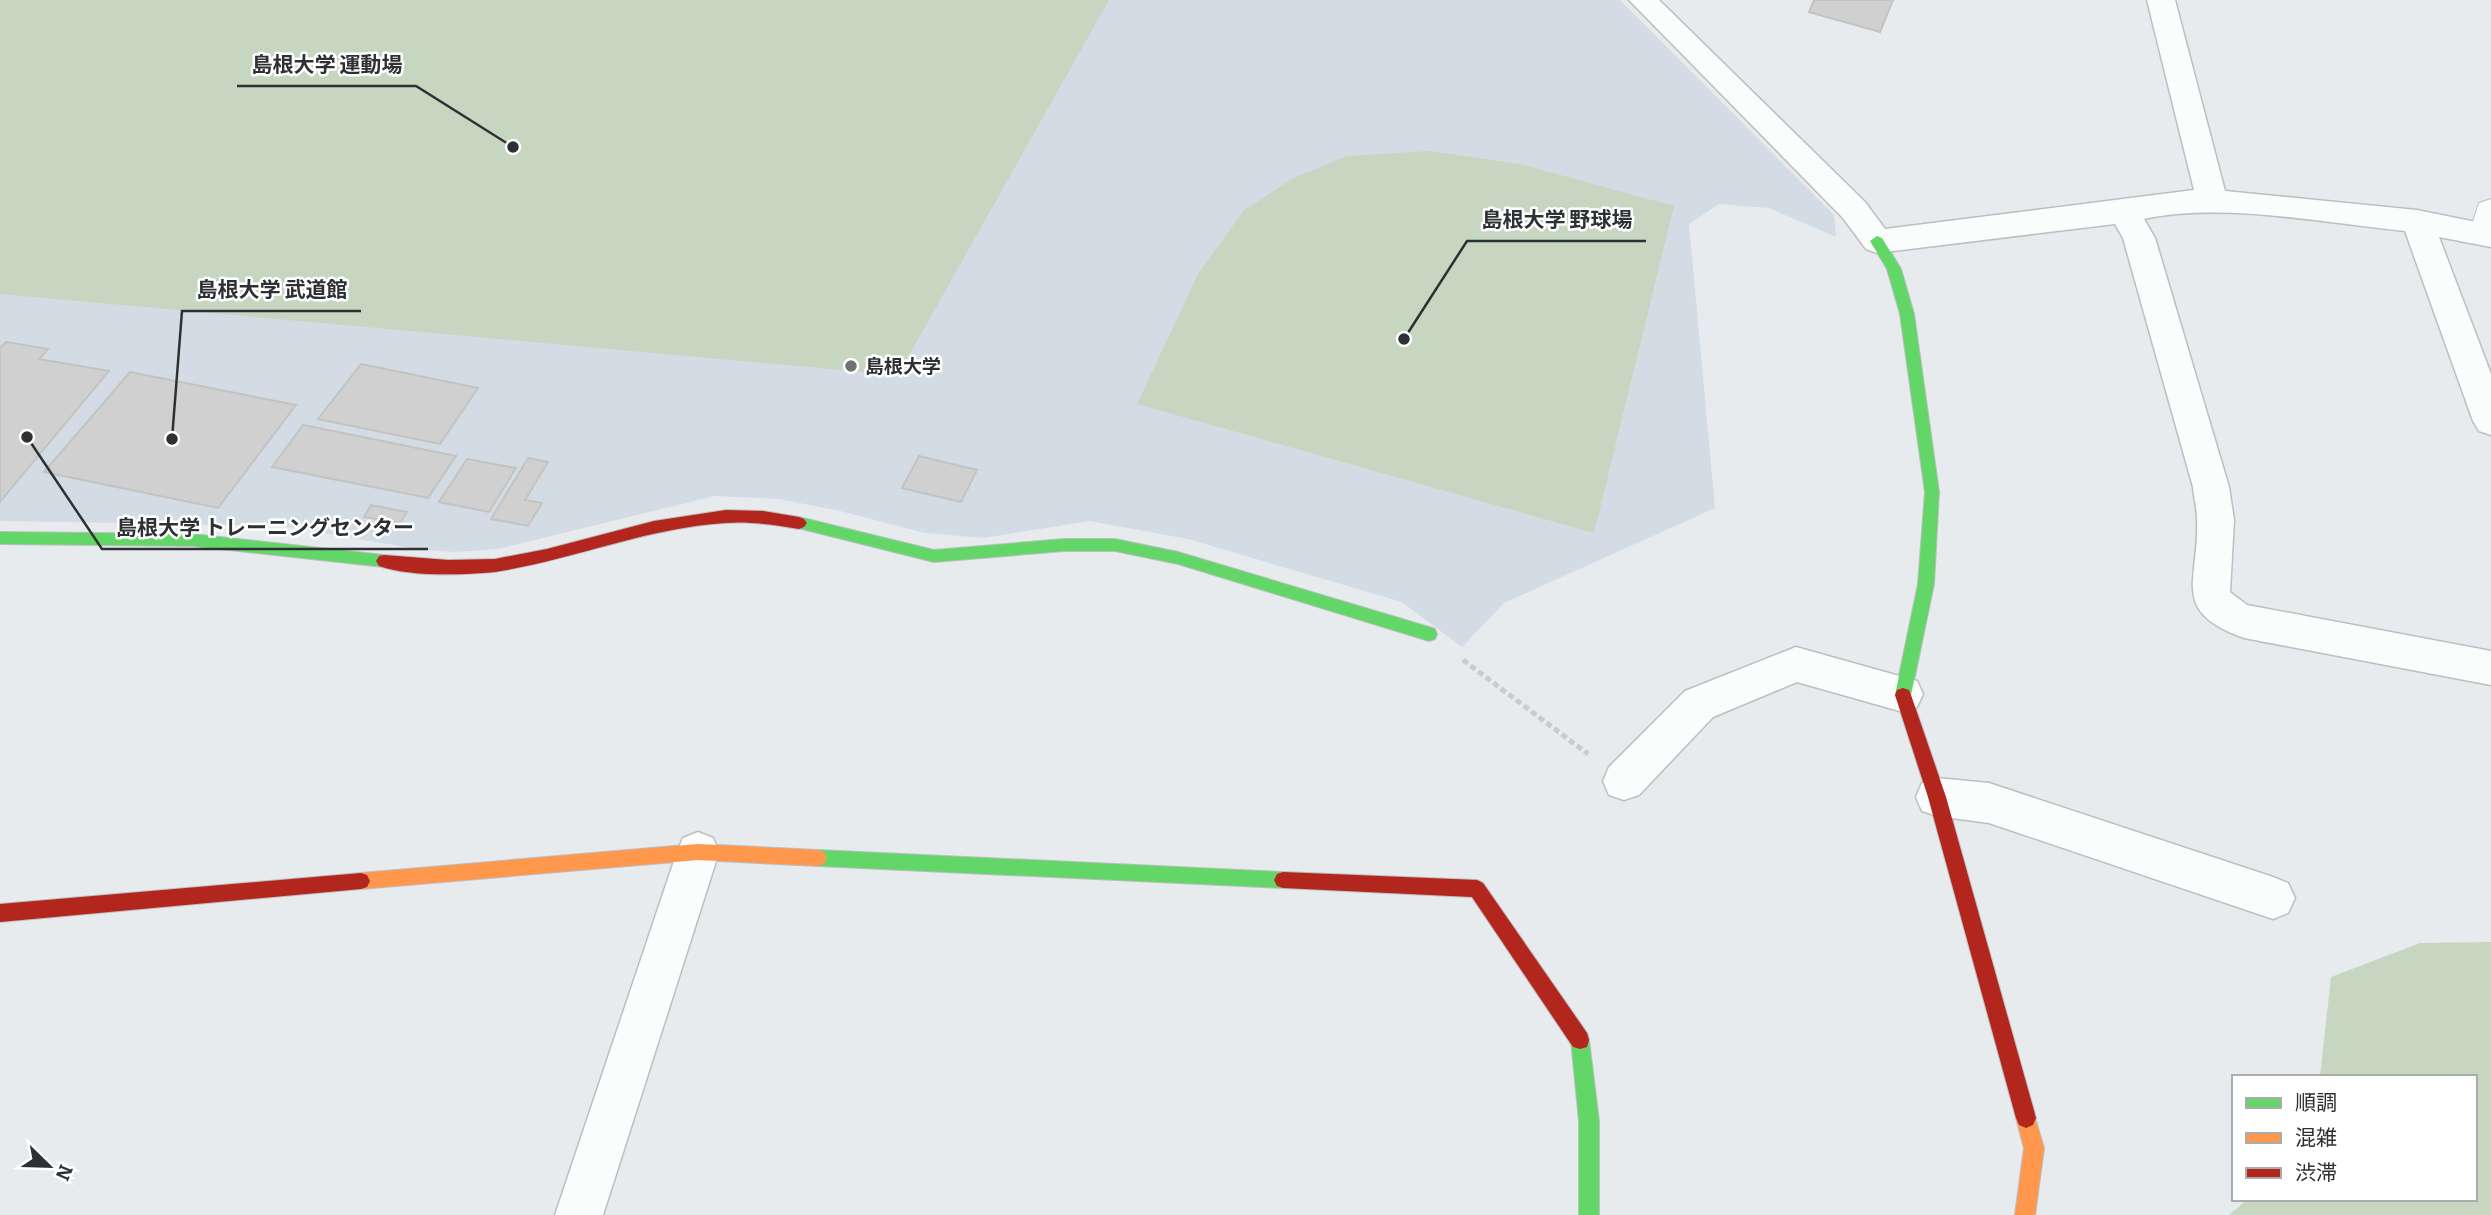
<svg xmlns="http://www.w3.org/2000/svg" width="2491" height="1215" font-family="Bitter,'Noto Sans JP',serif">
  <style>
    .built { fill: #d3dce4 }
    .green { fill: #c7d6c1 }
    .building { fill: #d0d0d1; stroke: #c2c3c3; stroke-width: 2 }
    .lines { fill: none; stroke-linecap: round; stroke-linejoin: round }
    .lane-casing { stroke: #bcbfc1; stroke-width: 2 }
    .street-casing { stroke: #bcbfc1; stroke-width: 3 }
    .fast-casing { stroke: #bcbfc1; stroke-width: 2 }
    .slow-casing { stroke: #bcbfc1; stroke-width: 2 }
    .jam-casing { stroke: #bcbfc1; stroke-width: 2 }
    .path { stroke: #c9cbcc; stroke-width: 5; stroke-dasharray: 6 3.5; stroke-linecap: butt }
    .lane { fill: #fbfcfc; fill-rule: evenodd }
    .street { fill: #fbfcfc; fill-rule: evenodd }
    .fast { fill: #63d668; fill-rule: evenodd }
    .slow { fill: #ff974d; fill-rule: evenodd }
    .jam { fill: #b3261e; fill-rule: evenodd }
    .poi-dot { fill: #6f7274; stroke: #fff; stroke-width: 2.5 }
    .labels { text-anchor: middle; stroke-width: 5; stroke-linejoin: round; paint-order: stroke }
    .poi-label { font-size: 19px; font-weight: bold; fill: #2e3133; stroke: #fff; text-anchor: start }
    .leader { fill: none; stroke: #2e3133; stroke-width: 2.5 }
    .callout-dot { fill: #2e3133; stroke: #fff; stroke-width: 2.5 }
    .callout-label { font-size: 21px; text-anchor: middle; font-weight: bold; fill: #2e3133; stroke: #fff; stroke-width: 5; stroke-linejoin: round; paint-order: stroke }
  </style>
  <rect width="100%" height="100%" fill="#e7ebee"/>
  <!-- built -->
  <path class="built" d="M0,0H1620L1834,215L1836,237L1769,208L1719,204L1689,224L1715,508L1504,603L1462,647L1402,602L1188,539L1089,521L984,538L925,533L840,511L779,499L715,496L498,549L456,552L423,550L282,526L0,521Z"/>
  <!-- green -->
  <path class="green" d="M0,0H1109L898,375L0,294Z
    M1430,151L1520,164L1674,206L1594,533L1137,404L1198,274L1244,210L1292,179L1346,156Z
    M2491,942V1215H2229L2248,1199H2475V1077H2320L2331,977L2420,943Z"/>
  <!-- building -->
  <path class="building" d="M1814,0H1893L1880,32L1809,12Z
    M6,342L48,349L39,359L109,371L0,502V348Z
    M361,364L478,388L440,444L318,419Z
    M130,372L296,405L218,508L44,472Z
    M303,425L456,456L428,498L272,467Z
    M919,456L977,470L961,502L902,488Z
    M528,458L548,462L525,500L542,503L528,526L491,519Z
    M467,459L516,468L489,512L439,502Z
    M371,505L407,512L400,523L364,517Z"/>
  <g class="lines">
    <defs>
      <path id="lane" d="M2491,199V241L2482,243L2473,241L2469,234L2479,203Z"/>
      <path id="street" d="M1629,0H1659L1865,202L1885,229L2194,190L2147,0H2175L2225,191L2417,210L2491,225V247L2439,237L2491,374V435L2479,431L2473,421L2405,231C2324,223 2223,202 2144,219L2155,238L2229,487L2234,520L2230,592L2247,605L2491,651V685L2244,638C2168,611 2200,580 2197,519C2197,509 2194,498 2193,487L2123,238L2115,224L1877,253L1866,249L1843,218Z
        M1796,647L1917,681L1923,694L1917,707L1903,712L1797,682L1713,717L1639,795L1624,800L1609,795L1603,781L1609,767L1685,691Z
        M1937,778L1989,783L2273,877L2288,883L2295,898L2288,913L2273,919L1989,823L1937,816L1922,811L1916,797L1922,783Z
        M698,832L713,838L719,852L603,1215H555L677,852L683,838Z"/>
      <path id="fast" d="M1877,236L1882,238L1901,269L1914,314L1939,492L1934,584L1911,695L1909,700L1903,702L1897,700L1895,695L1918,584L1925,492L1900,314L1887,269L1870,241Z
        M799,517L934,550L1064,539H1115L1178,552L1429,627L1435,629L1437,634L1435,639L1429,641L1178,564L1115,551H1064L934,562L794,527L791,523L794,519Z
        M0,532L193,534L384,555L389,556L392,561L389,566L384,567L193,546L0,544Z
        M818,850L1283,872L1289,874L1292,880L1289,886L1283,888L818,866L812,864L809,858L812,852Z
        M1580,1031L1587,1033L1589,1040L1599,1121V1215H1579V1121L1571,1040L1573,1033Z"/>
      <path id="slow" d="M698,844L818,850L824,852L827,858L824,864L818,866L698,860L361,889L355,887L352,881L355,875L361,873Z
        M2026,1108L2033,1111L2044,1148L2035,1215H2015L2024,1148L2016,1118L2019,1111Z"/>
      <path id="jam" d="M726,510L763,511L799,517L804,519L807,523L804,527L799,529C774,525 750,521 725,523C646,528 572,560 495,572C461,575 411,577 379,566L376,561L379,556L384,555L448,560L495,559L547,549L654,521Z
        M1903,688L1909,690L1911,695L1946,797L2036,1118L2033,1125L2026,1128L2019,1125L2016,1118L1928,797L1895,695L1897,690Z
        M1283,872L1477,880L1483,883L1587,1033L1589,1040L1587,1047L1580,1049L1573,1047L1472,897L1283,888L1277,886L1274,880L1277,874Z
        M361,873L367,875L370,881L367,887L361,889L0,922V904Z"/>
    </defs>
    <!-- lane casing -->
    <use href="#lane" class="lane-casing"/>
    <!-- street casing -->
    <use href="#street" class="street-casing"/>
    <!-- fast casing -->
    <use href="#fast" class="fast-casing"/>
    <!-- slow casing -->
    <use href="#slow" class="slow-casing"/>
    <!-- jam casing -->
    <use href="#jam" class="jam-casing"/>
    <!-- path -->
    <path class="path" d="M1463,660L1588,754"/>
    <!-- lane -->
    <use href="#lane" class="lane"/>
    <!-- street -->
    <use href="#street" class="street"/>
    <!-- fast -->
    <use href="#fast" class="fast"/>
    <!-- slow -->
    <use href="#slow" class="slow"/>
    <!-- jam -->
    <use href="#jam" class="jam"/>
  </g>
  <!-- markers -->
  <circle class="poi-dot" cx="851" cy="366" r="7"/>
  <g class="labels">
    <!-- poi labels -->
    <g class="poi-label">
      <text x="865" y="373">島根大学</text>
    </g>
  </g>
  <!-- callouts -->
  <path class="leader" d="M513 147L416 86H237M1404 339L1467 241H1646M172 439L182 311H361M27 437L102 549H428"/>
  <g class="callout-dot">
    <circle cx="513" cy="147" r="7"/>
    <circle cx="1404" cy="339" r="7"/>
    <circle cx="172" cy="439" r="7"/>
    <circle cx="27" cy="437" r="7"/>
  </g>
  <g class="callout-label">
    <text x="327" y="72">島根大学 運動場</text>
    <text x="1557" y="227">島根大学 野球場</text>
    <text x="272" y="297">島根大学 武道館</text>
    <text x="265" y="535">島根大学 トレーニングセンター</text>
  </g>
  <!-- legend -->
  <rect x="2232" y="1075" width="245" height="126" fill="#ffffff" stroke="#abadad" stroke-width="2"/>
  <rect x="2246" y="1098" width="35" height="10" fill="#63d668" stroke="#abadad" stroke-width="2"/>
  <text x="2295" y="1110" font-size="21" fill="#2e3133">順調</text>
  <rect x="2246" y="1133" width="35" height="10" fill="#ff974d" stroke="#abadad" stroke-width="2"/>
  <text x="2295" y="1145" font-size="21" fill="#2e3133">混雑</text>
  <rect x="2246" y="1168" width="35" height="10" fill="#b3261e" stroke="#abadad" stroke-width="2"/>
  <text x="2295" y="1180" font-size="21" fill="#2e3133">渋滞</text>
  <!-- north arrow -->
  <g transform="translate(49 1166) rotate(113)" stroke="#ffffff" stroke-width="5" paint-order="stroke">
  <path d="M0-5L12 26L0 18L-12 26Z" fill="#2e3133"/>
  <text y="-10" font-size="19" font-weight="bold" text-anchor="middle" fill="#2e3133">N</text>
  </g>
</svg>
